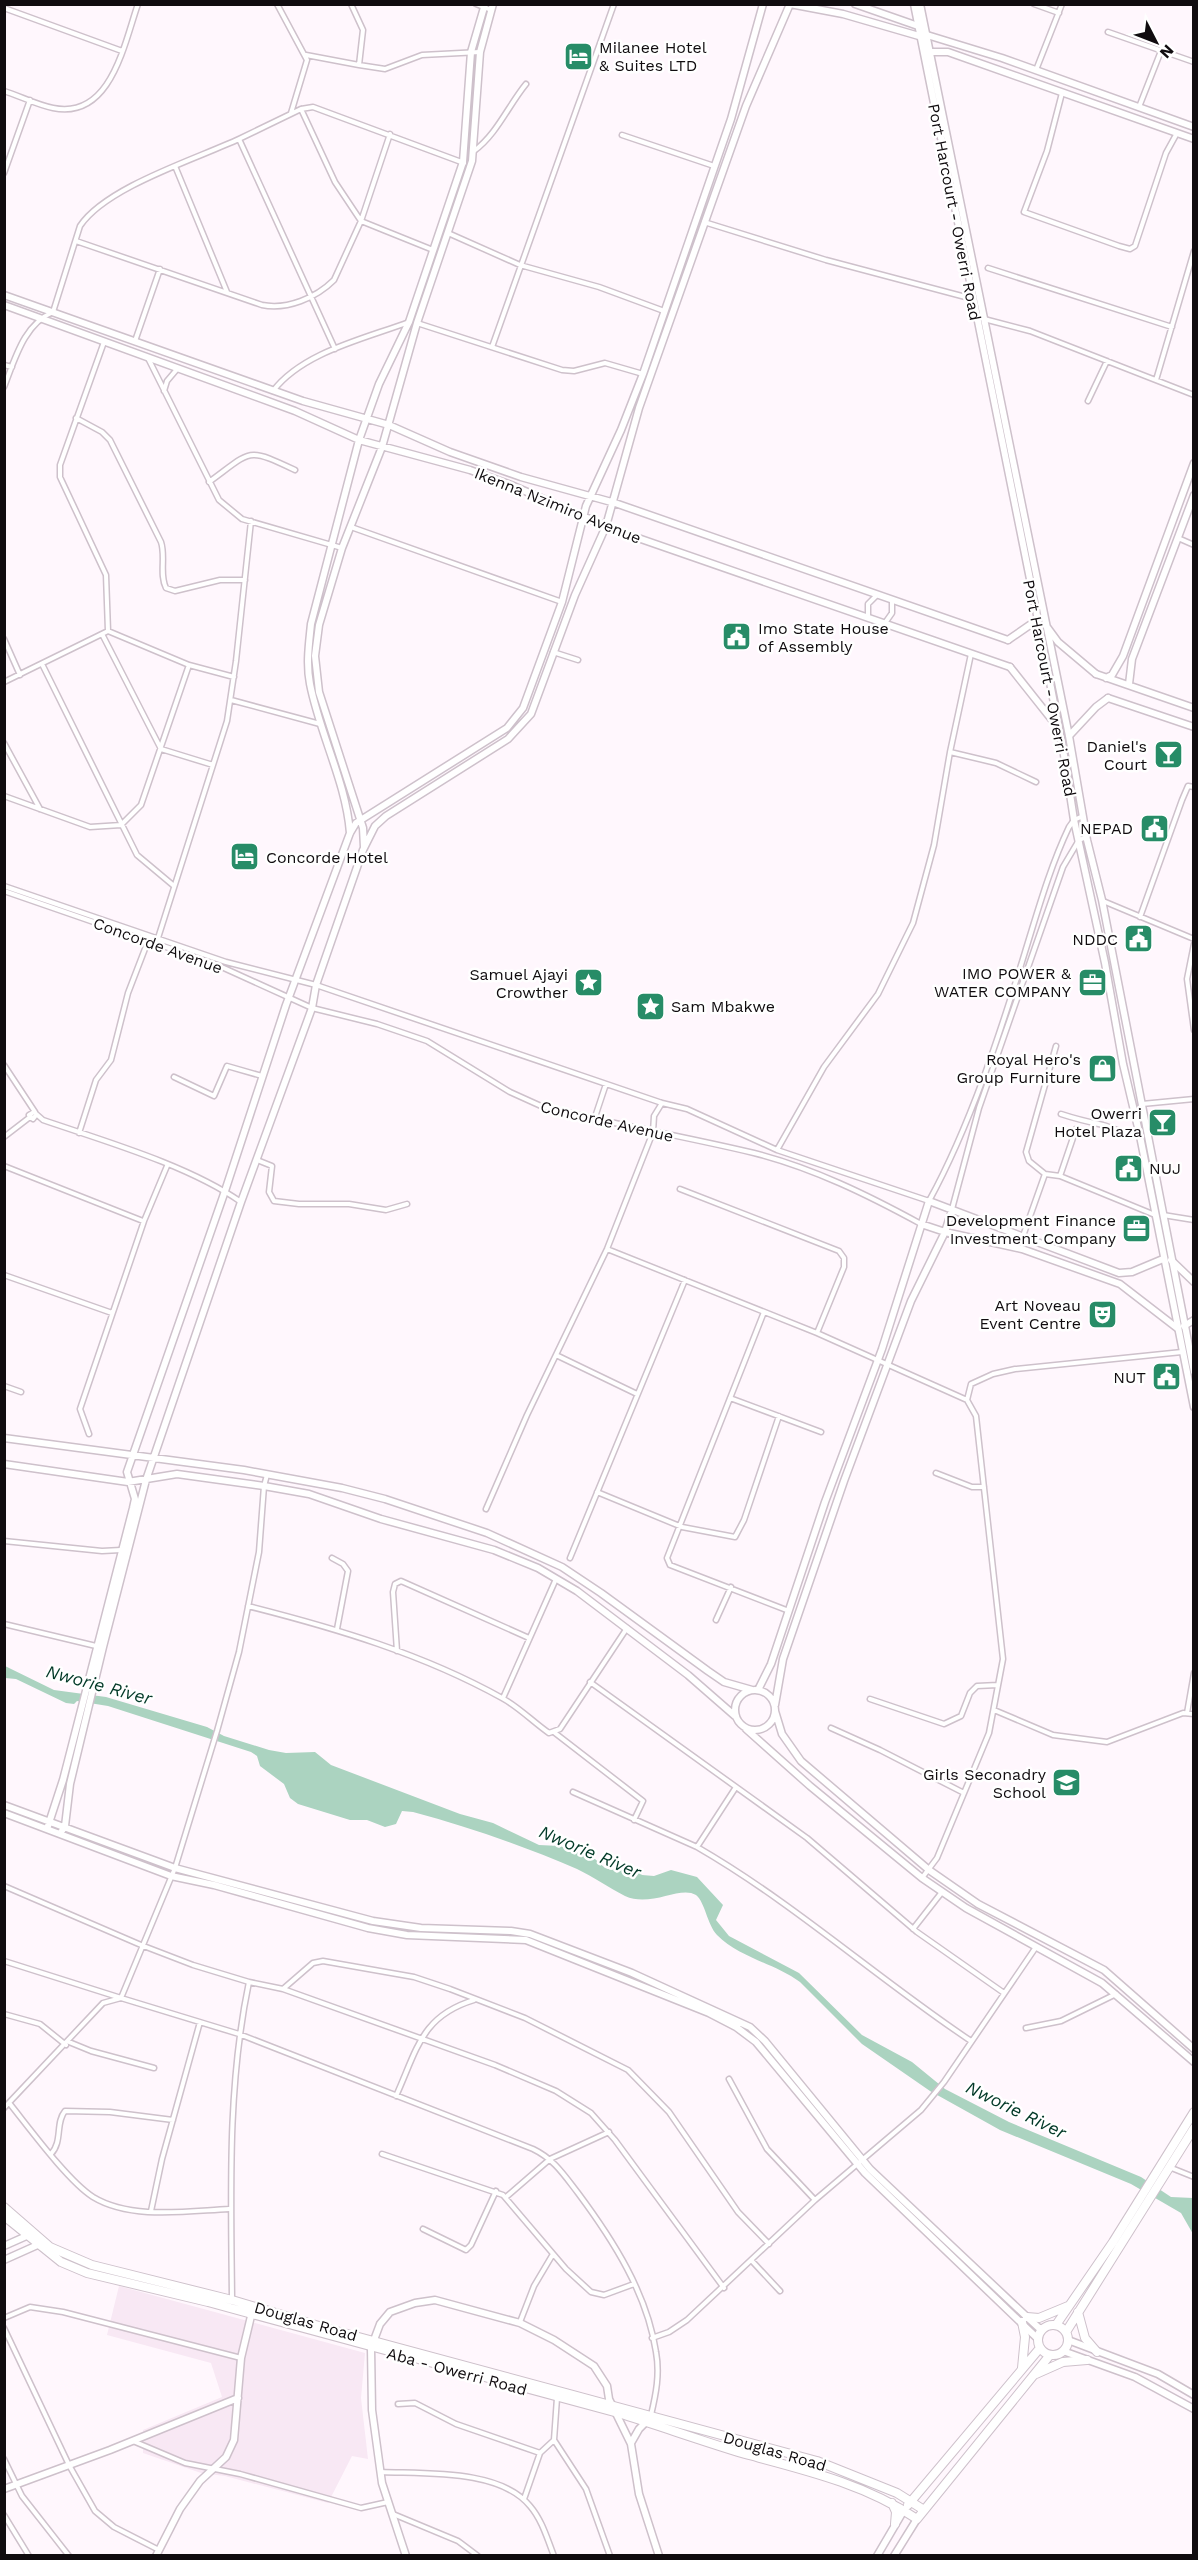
<svg xmlns="http://www.w3.org/2000/svg" width="1198" height="2560" font-family="'Work Sans',sans-serif">
  <style>
    .built { fill: #f8e8f4 }
    .water { fill: #abd3c0 }
    .lines { fill: none; stroke-linecap: round; stroke-linejoin: round }
    .street-casing { stroke: #cec1cb; stroke-width: 7 }
    .secondary-casing { stroke: #cec1cb; stroke-width: 9 }
    .primary-casing { stroke: #cec1cb; stroke-width: 9 }
    .highway-casing { stroke: #cec1cb; stroke-width: 10 }
    .street { stroke: #fff; stroke-width: 4 }
    .secondary { stroke: #fff; stroke-width: 6 }
    .primary { stroke: #fff; stroke-width: 6 }
    .highway { stroke: #fff; stroke-width: 8 }
    .labels { text-anchor: middle; stroke-width: 5; stroke-linejoin: round; paint-order: stroke }
    .poi-label { font-size: 16px; fill: #100c0f; stroke: #fff; text-anchor: end }
    .street-label { font-size: 16px; fill: #100c0f; stroke: #fff }
    .water-label { font-size: 18px; font-style: italic; fill: #013927; stroke: #fff }
  </style>
  <rect width="100%" height="100%" fill="#fff7fd"/>
  <!-- built -->
  <path class="built" d="M119,2286L365,2353L361,2398L368,2459L352,2456L328,2503L225,2476L201,2473L143,2453V2430L222,2397L211,2363L107,2335Z"/>
  <!-- water -->
  <path class="water" d="M5,1666L54,1690L106,1697L207,1727L224,1736L269,1750L286,1753L315,1752L331,1765L460,1814L493,1823L539,1845L560,1846L595,1859L605,1868L612,1870L623,1866L635,1869L642,1875L654,1876L671,1870L697,1877L723,1905L716,1920L729,1936L799,1973L862,2035L912,2062L945,2089L1009,2122L1141,2177L1171,2197L1193,2198V2234L1181,2213L1131,2184L1000,2130L930,2091L862,2044L800,1982C774,1963 740,1958 717,1935C707,1924 705,1902 696,1895C680,1885 651,1908 625,1896C609,1888 594,1877 577,1869C524,1846 469,1827 413,1812L402,1811L396,1824L385,1827L367,1820H350L298,1804L290,1798L284,1784L260,1766L257,1756L251,1752L108,1706L77,1701L74,1704L66,1703L16,1679L5,1678Z"/>
  <g class="lines">
    <defs>
      <path id="street" d="M277,4L307,60L291,113
        M476,4L491,10
        M1034,4L1059,13
        M4,8L122,51
        M1108,32L1194,62
        M306,55L359,65L363,30L351,4
        M359,65L385,69L422,55L480,52
        M1036,70L1062,4
        M4,91C20,96 37,105 53,108C111,120 124,44 138,4
        M1062,93L1047,151L1024,212L1119,246L1130,249L1135,246L1166,153L1177,133
        M1139,107L1161,51
        M301,109L335,182L361,221L433,250
        M622,135L714,166
        M239,139L335,349
        M474,151C497,134 508,106 526,84
        M175,166L227,292
        M4,173L30,100
        M704,222L826,260L973,299
        M448,233L520,265L599,287L664,311
        M76,241L262,305C287,310 316,298 334,280L361,221L390,134
        M988,268L1172,327
        M984,319L1030,331L1194,395
        M417,323L562,370L574,371L605,363L643,374
        M135,341L160,269
        M492,347L614,4
        M148,358L219,500L242,519L342,548
        M4,365L12,367
        M1156,380L1194,251
        M4,387C15,359 24,324 53,312L80,226C106,187 196,159 239,139C260,129 280,119 301,109L313,107L464,163
        M164,391L167,381L178,368
        M273,391C303,352 364,339 409,322
        M1088,401L1107,361
        M76,418L102,432L110,440L161,542C166,557 159,574 166,588L175,591L220,580H245
        M209,482C253,450 246,447 295,470
        M351,527L562,602
        M1178,538L1194,545
        M868,617V604L877,595
        M885,623L892,613V600
        M108,631L189,665L234,677
        M102,634L161,749L213,765
        M4,639L20,675
        M553,652L578,660
        M42,664L137,855L174,886
        M4,682L108,631L106,575L60,477V465L104,342
        M231,700L320,724
        M4,743L40,809
        M950,752L996,763L1036,782
        M4,796L90,827L121,825L141,805L189,665
        M4,886L226,962L316,985L662,1103L687,1109L777,1150L929,1201C970,1126 1000,1034 1025,952C1038,910 1050,867 1069,827L1074,820L1083,816
        M4,891L215,964L312,1008L377,1024L427,1041L510,1092L541,1106C611,1124 683,1136 754,1153C813,1168 868,1195 921,1224
        M1103,901L1194,939
        M1140,917L1182,800L1188,786L1194,787
        M158,938L227,721L236,661L251,521
        M1194,944L1187,979L1194,1030
        M4,1065L35,1112
        M174,1077L214,1096L227,1066L262,1076
        M1142,1104L1194,1099
        M1061,1114C1076,1119 1089,1122 1103,1125C1117,1129 1125,1135 1140,1136
        M36,1115L33,1119L29,1115L34,1112L43,1120C104,1141 188,1165 241,1202
        M594,1120L606,1084
        M79,1133L96,1080L111,1060L128,993L148,941
        M4,1137L30,1117
        M777,1150L824,1067L878,994L913,923L934,845L950,752L971,654
        M257,1160L272,1166L269,1192L274,1201L299,1204H349L386,1210L407,1204
        M4,1166L143,1221
        M1045,1174L1060,1176L1155,1215
        M1060,1176L1076,1129
        M680,1189L839,1251L844,1258V1267L817,1333
        M952,1209L979,1108L1063,867L1079,840L1087,837
        M1163,1215L1194,1220
        M1023,1236L1045,1174L1029,1161L1026,1152L1056,1046
        M607,1249L817,1333L967,1400
        M4,1275L112,1313
        M764,1312L667,1558L670,1565L789,1611
        M556,1355L637,1394
        M4,1386L21,1392
        M730,1398L821,1432
        M89,1434L80,1409L144,1221L167,1166
        M936,1473L972,1487H984
        M597,1492L682,1527L735,1537L744,1520L779,1416
        M486,1509L527,1415L607,1249L653,1132L654,1116L662,1103
        M4,1541L102,1551L121,1550
        M332,1558L343,1564L348,1571L337,1629
        M570,1558L685,1280
        M248,1606C335,1628 423,1654 502,1698C519,1707 533,1722 549,1733L560,1729L627,1628
        M716,1620L731,1587
        M4,1624L96,1646
        M397,1651L393,1592L395,1584L401,1581L529,1638
        M590,1682L807,1838L917,1932L1004,1993
        M503,1698L556,1579
        M870,1699L944,1724L961,1716L970,1693L977,1686L998,1685
        M994,1710L1053,1735L1107,1742L1183,1713L1194,1714
        M1187,1713L1194,1673
        M831,1728L880,1750L964,1793
        M555,1733L643,1801L634,1820
        M736,1787L697,1847C794,1903 878,1979 971,2041
        M573,1792L697,1847
        M922,1878L937,1858L989,1733L1003,1659L976,1416L967,1400L971,1384L993,1374L1015,1369L1182,1352
        M4,1886L141,1945L193,1965L249,1982C227,2087 231,2193 232,2299
        M913,1929L942,1892
        M4,1961L121,1998L175,1868L217,1731L239,1652L259,1552L264,1486L267,1475
        M249,1982L283,1989L313,1963L323,1961L414,1977L450,1989L525,2018L628,2070L669,2112L738,2212L769,2244
        M283,1989L495,2065L556,2091L591,2113L615,2140L724,2288
        M4,2014L40,2024L66,2045
        M1026,2028L1061,2021L1116,1994
        M69,2042L91,2051L154,2068
        M729,2079L767,2149L815,2200
        M396,2096C417,2050 421,2016 474,2000
        M10,2104C30,2129 68,2181 93,2197C131,2220 187,2211 229,2209
        M4,2108L103,2003L121,1998L239,2034L533,2149C554,2159 564,2175 578,2193C613,2240 647,2293 656,2352C660,2374 656,2394 651,2415
        M51,2154C63,2141 55,2123 65,2111L110,2112L173,2120
        M382,2154L503,2195L566,2269L591,2292L604,2295L634,2284
        M1169,2167L1194,2177
        M506,2197L550,2159L609,2132
        M151,2211L162,2159L200,2022
        M423,2229L466,2250L471,2245L496,2191
        M752,2261L780,2291
        M4,2318L30,2307L63,2312L241,2358
        M520,2322L534,2286L553,2254
        M4,2328L69,2465L95,2511L114,2527L159,2550
        M652,2338L669,2332L687,2320L815,2200L921,2110L944,2082L1036,1947
        M557,2398L554,2440L586,2489L610,2556
        M398,2404L415,2403L456,2424L540,2453
        M133,2441L185,2463L240,2474L361,2508L388,2502
        M4,2459L22,2496L69,2556
        M381,2472C425,2474 500,2469 530,2506C542,2520 547,2538 554,2556
        M524,2499L540,2453L554,2440
        M393,2514L458,2541L478,2556
        M4,2515L29,2556"/>
      <path id="secondary" d="M790,4L843,14L919,36
        M855,4L918,26
        M927,35L1002,58L1194,127
        M929,52H948L1194,139
        M4,295L303,401L389,425L450,452L521,477L615,503L1008,640
        M4,305L295,411L359,440L470,470L511,485L615,530L1010,667
        M1096,674L1194,708
        M1106,678L1112,675L1123,656L1194,463
        M1129,684L1132,659L1194,495
        M1108,698L1194,727
        M350,833C346,782 320,735 310,684C306,664 309,644 311,624L359,440L379,384L409,322L463,162L471,52L485,4
        M364,847L363,828L319,692L315,656L319,625L342,548L382,447L417,323L472,161L480,52L493,4
        M921,1224L945,1232L1022,1249L1120,1284L1177,1328
        M1171,1260L1194,1282
        M1184,1326L1194,1320
        M4,1438L244,1470L342,1488L385,1499L487,1533L562,1567L601,1593L708,1671L724,1682L752,1690
        M4,1464L128,1482L177,1474L264,1486L309,1494L381,1519L494,1550L538,1568L577,1591L688,1675L735,1716
        M735 1710a20 20 0 1 1 40 0a20 20 0 1 1-40 0Z
        M758,1690L771,1664L825,1502L882,1349L929,1201L1119,1273L1132,1272L1163,1259
        M775,1705L783,1659L844,1481L911,1301L945,1232L952,1210
        M775,1711L782,1734L801,1761L929,1870L978,1904L1104,1970L1194,2049
        M746,1729L810,1786L922,1878L966,1908L1102,1983L1194,2062
        M4,1805L175,1868L373,1921L421,1928L511,1931L530,1934L632,1973L750,2027L765,2041L870,2169L1027,2317L1040,2329L1044,2328
        M4,1813L171,1876L214,1885L368,1928L407,1935L526,1940L709,2013L736,2027L756,2042L865,2173L1038,2339
        M47,1829L63,1780L133,1508L135,1499L127,1472L225,1191L286,1005L350,833L356,823L507,728L523,708L562,602L586,506L621,430L643,374L731,119L763,4
        M60,1834L65,1826L70,1784L103,1647L146,1480L241,1202L312,1008L316,985L363,850L375,826L386,816L508,739L531,714L575,595L606,526L639,408L746,106L790,4
        M1068,2340L1158,2374L1194,2395
        M1063,2351L1135,2377L1194,2409
        M631,2443L639,2429L648,2420
        M4,2489L110,2450L238,2398
        M156,2556L180,2509L200,2481L226,2457L234,2440L241,2358L252,2312
        M406,2556L382,2483L372,2410L371,2348L380,2324L390,2312L415,2303L435,2300L520,2323L554,2340L594,2366L607,2386L609,2399L631,2444L639,2494L659,2556"/>
      <path id="primary" d="M914,4L1031,584L1064,755L1074,820L1105,963L1123,1064L1140,1136L1194,1407
        M920,4L1069,736L1087,840L1102,900L1194,1372
        M1047,627L1058,642L1096,674
        M1008,640L1037,620
        M1010,667L1056,725
        M1069,736L1096,707L1108,698
        M4,2246L31,2234
        M4,2260L42,2243
        M877,2556L904,2510
        M894,2556L917,2519"/>
      <path id="highway" d="M4,2207L50,2247L92,2265L232,2300L329,2329L817,2461L897,2493L924,2510
        M4,2216L61,2262L87,2273L208,2302L618,2413C660,2426 702,2441 745,2454C805,2470 865,2484 917,2519L1050,2355
        M1078,2312L1085,2338L1097,2352
        M1027,2317L1039,2318L1068,2306
        M1022,2322L1025,2337L1022,2368
        M1056,2325L1113,2242L1194,2112
        M1038 2340a15 15 0 1 1 30 0a15 15 0 1 1-30 0Z
        M1066,2332L1194,2128
        M1036,2374L1063,2362L1087,2360
        M892,2503L896,2512L895,2524
        M908,2505L1040,2348"/>
    </defs>
    <!-- street casing -->
    <use href="#street" class="street-casing"/>
    <!-- secondary casing -->
    <use href="#secondary" class="secondary-casing"/>
    <!-- primary casing -->
    <use href="#primary" class="primary-casing"/>
    <!-- highway casing -->
    <use href="#highway" class="highway-casing"/>
    <!-- street -->
    <use href="#street" class="street"/>
    <!-- secondary -->
    <use href="#secondary" class="secondary"/>
    <!-- primary -->
    <use href="#primary" class="primary"/>
    <!-- highway -->
    <use href="#highway" class="highway"/>
  </g>
  <!-- icons -->
  <defs>
    <symbol id="hotel-square" viewBox="-11 -11 22 22"><rect x="-9" y="-9" width="18" height="18" rx="4" fill="#278c67" stroke="#fff"/><path d="M-6-4.5h1.5V1H6V5H4.5V3h-9V5H-6ZM-4 0a1.8 1.8 0 1 1 3.6 0ZM.5 0V-2.5h3Q6-2.5 6 0Z" fill="#fff"/></symbol>
    <symbol id="civic-square" viewBox="-11 -11 22 22"><rect x="-9" y="-9" width="18" height="18" rx="4" fill="#278c67" stroke="#fff"/><path d="M-.6-6.5H3V-4.5H.6V-3L4-1V1h2V6H-6V1h2V-1L-.6-3ZM-1.2 2.5V6h2.4V2.5Z" fill="#fff"/></symbol>
    <symbol id="bar-square" viewBox="-11 -11 22 22"><rect x="-9" y="-9" width="18" height="18" rx="4" fill="#278c67" stroke="#fff"/><path d="M-6-5H6L.8 .8V4.5H3.5V6h-7V4.5H-.8V.8Z" fill="#fff"/></symbol>
    <symbol id="office-square" viewBox="-11 -11 22 22"><rect x="-9" y="-9" width="18" height="18" rx="4" fill="#278c67" stroke="#fff"/><path d="M-6-3h4V-5.5h4V-3h4V5H-6ZM-1-4.5V-3h2v-1.5ZM-6 0V1H6V0Z" fill="#fff"/></symbol>
    <symbol id="sight-square" viewBox="-11 -11 22 22"><rect x="-9" y="-9" width="18" height="18" rx="4" fill="#278c67" stroke="#fff"/><path d="M0-6L1.8-2.2L6-1.7L2.9 1.2L3.7 5.4L0 3.3L-3.7 5.4L-2.9 1.2L-6-1.7L-1.8-2.2Z" fill="#fff"/></symbol>
    <symbol id="shop-square" viewBox="-11 -11 22 22"><rect x="-9" y="-9" width="18" height="18" rx="4" fill="#278c67" stroke="#fff"/><path d="M-5-2.5h2.3a2.7 3.5 0 0 1 5.4 0H5L5.5 6h-11ZM-1.5-2.5h3a1.5 2.3 0 0 0-3 0Z" fill="#fff"/></symbol>
    <symbol id="theatre-square" viewBox="-11 -11 22 22"><rect x="-9" y="-9" width="18" height="18" rx="4" fill="#278c67" stroke="#fff"/><path d="M-5-5.5Q0-4 5-5.5V0Q5 5 0 6Q-5 5-5 0ZM-3.3-2.5H-1v1.5H-3.3ZM1-2.5H3.3v1.5H1ZM-2.8 1Q0 5.5 2.8 1Z" fill="#fff"/></symbol>
    <symbol id="school-square" viewBox="-11 -11 22 22"><rect x="-9" y="-9" width="18" height="18" rx="4" fill="#278c67" stroke="#fff"/><path d="M0-5L7-2L0 1L-7-2ZM-4 1L0 2.5L4 1V4Q0 6-4 4Z" fill="#fff"/></symbol>
  </defs>
  <g fill-rule="evenodd">
    <use href="#hotel-square" x="562" y="40" width="33" height="33"/>
    <use href="#civic-square" x="720" y="620" width="33" height="33"/>
    <use href="#bar-square" x="1152" y="738" width="33" height="33"/>
    <use href="#civic-square" x="1138" y="812" width="33" height="33"/>
    <use href="#hotel-square" x="228" y="840" width="33" height="33"/>
    <use href="#civic-square" x="1122" y="922" width="33" height="33"/>
    <use href="#office-square" x="1076" y="966" width="33" height="33"/>
    <use href="#sight-square" x="572" y="966" width="33" height="33"/>
    <use href="#sight-square" x="634" y="990" width="33" height="33"/>
    <use href="#shop-square" x="1086" y="1052" width="33" height="33"/>
    <use href="#bar-square" x="1146" y="1106" width="33" height="33"/>
    <use href="#civic-square" x="1112" y="1152" width="33" height="33"/>
    <use href="#office-square" x="1120" y="1212" width="33" height="33"/>
    <use href="#theatre-square" x="1086" y="1298" width="33" height="33"/>
    <use href="#civic-square" x="1150" y="1360" width="33" height="33"/>
    <use href="#school-square" x="1050" y="1766" width="33" height="33"/>
  </g>
  <g class="labels">
    <!-- poi labels -->
    <g class="poi-label">
      <text x="599" y="53" text-anchor="start">Milanee Hotel<tspan x="599" dy="18">&amp; Suites LTD</tspan></text>
      <text x="758" y="634" text-anchor="start">Imo State House<tspan x="758" dy="18">of Assembly</tspan></text>
      <text x="1147" y="752">Daniel's<tspan x="1147" dy="18">Court</tspan></text>
      <text x="1133" y="834">NEPAD</text>
      <text x="266" y="863" text-anchor="start">Concorde Hotel</text>
      <text x="1118" y="945">NDDC</text>
      <text x="1071" y="979">IMO POWER &amp;<tspan x="1071" dy="18">WATER COMPANY</tspan></text>
      <text x="568" y="980">Samuel Ajayi<tspan x="568" dy="18">Crowther</tspan></text>
      <text x="671" y="1012" text-anchor="start">Sam Mbakwe</text>
      <text x="1081" y="1065">Royal Hero's<tspan x="1081" dy="18">Group Furniture</tspan></text>
      <text x="1142" y="1119">Owerri<tspan x="1142" dy="18">Hotel Plaza</tspan></text>
      <text x="1149" y="1174" text-anchor="start">NUJ</text>
      <text x="1116" y="1226">Development Finance<tspan x="1116" dy="18">Investment Company</tspan></text>
      <text x="1081" y="1311">Art Noveau<tspan x="1081" dy="18">Event Centre</tspan></text>
      <text x="1146" y="1383">NUT</text>
      <text x="1046" y="1780">Girls Seconadry<tspan x="1046" dy="18">School</tspan></text>
    </g>
    <!-- street labels -->
    <g class="street-label">
      <text transform="translate(955 212) rotate(79)" y="6">Port Harcourt - Owerri Road</text>
      <text transform="translate(558 505) rotate(22)" y="6">Ikenna Nzimiro Avenue</text>
      <text transform="translate(1050 688) rotate(79)" y="6">Port Harcourt - Owerri Road</text>
      <text transform="translate(158 945) rotate(20)" y="6">Concorde Avenue</text>
      <text transform="translate(607 1121) rotate(13)" y="6">Concorde Avenue</text>
      <text transform="translate(306 2321) rotate(16)" y="6">Douglas Road</text>
      <text transform="translate(457 2371) rotate(15)" y="6">Aba - Owerri Road</text>
      <text transform="translate(775 2451) rotate(16)" y="6">Douglas Road</text>
    </g>
    <!-- water labels -->
    <g class="water-label">
      <text transform="translate(99 1685) rotate(15)" y="6">Nworie River</text>
      <text transform="translate(590 1852) rotate(23)" y="6">Nworie River</text>
      <text transform="translate(1016 2110) rotate(26)" y="6">Nworie River</text>
    </g>
  </g>
  <!-- border -->
  <rect width="1198" height="2560" fill="none" stroke="#100c0f" stroke-width="12"/>
  <!-- north arrow -->
  <g transform="translate(1156 42) rotate(132)" stroke="#ffffff" stroke-width="4.5" paint-order="stroke">
  <path d="M0-4.5L10 22L0 15L-10 22Z" fill="#100c0f"/>
  <text y="-9" font-size="16" font-weight="bold" text-anchor="middle" fill="#100c0f">N</text>
  </g>
</svg>
